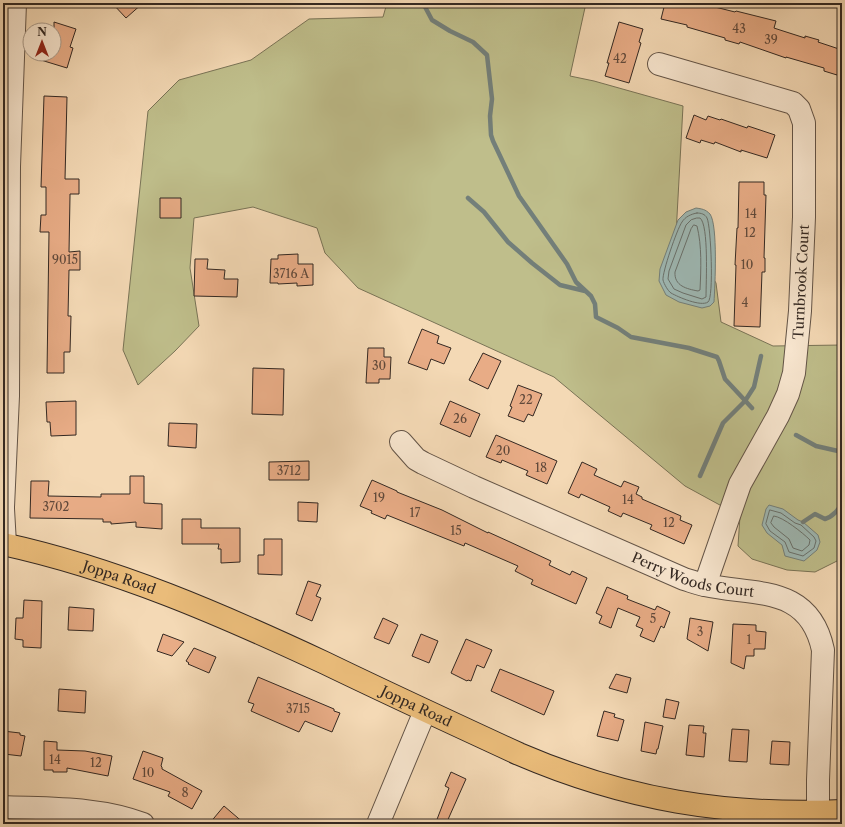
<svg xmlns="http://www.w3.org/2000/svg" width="845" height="827" font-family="'Libre Caslon Text',serif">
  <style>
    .green { fill: #bfbe8b; stroke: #797356 }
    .water { fill: #9eb9b5; stroke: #737f7a }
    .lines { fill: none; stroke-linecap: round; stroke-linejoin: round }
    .shore { stroke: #68706c; stroke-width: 1 }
    .stream { stroke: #737f7a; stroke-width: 4.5 }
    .building { fill: #e8ac86; stroke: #332822 }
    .minor-casing { stroke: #635447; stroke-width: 24 }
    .major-casing { stroke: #332822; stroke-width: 24 }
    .minor { stroke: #f8e6cf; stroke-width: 22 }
    .major { stroke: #eabc7a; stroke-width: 22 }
    .labels { text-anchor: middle; stroke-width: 4; stroke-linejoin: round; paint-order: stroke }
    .number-label { font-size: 12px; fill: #60493b }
    .street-label { font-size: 14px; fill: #332822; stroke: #f8e6cf }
  </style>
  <rect width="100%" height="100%" fill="#f4d9b5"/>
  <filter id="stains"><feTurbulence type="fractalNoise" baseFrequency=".005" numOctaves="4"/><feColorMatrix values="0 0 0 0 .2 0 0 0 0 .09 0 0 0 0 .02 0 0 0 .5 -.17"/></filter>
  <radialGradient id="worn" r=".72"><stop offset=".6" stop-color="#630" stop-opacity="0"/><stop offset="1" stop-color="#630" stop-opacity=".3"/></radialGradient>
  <!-- green -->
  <path class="green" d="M387,3H586L570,76L594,81L683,106L675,253L702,259L716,283L721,322L773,346L842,345V560L837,561L815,572L787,570L752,559L738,546L740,516L685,486L554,377L358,288L325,253L317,228L253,207L194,218L190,268L199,326L175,351L138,385L123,350L148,111L179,80L251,60L309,19L383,17Z"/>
  <!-- water -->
  <path class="water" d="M696,208C702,209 705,209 710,214C718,225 715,286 714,302L710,306L702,308L679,302L666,295L659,281L660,269L678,220L686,212Z
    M769,505L783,509L798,520L803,522L818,535L820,542L817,550L804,561L785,556L782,545L767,533L762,525L766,509Z"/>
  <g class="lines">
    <!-- shore -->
    <path class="shore" d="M697,213C701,213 705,214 707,218C711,226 714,298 708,302C701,307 678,297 671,293C668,291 664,284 663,280C662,273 677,229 682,222C685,217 691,214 697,213Z
      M697,218H700C709,225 706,283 706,297L702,299L683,293L674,289L668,279L669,271L686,225L691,220Z
      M694,225L697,226C702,246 701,269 700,290L698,291C687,289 674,286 675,272L691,229Z
      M770,510L781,513L795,523L801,525L814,537L816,541L814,548L803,556L789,552L785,542L770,531L766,524Z
      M774,516C783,517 803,533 810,540L809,545L802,551L793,548L789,539L774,527L771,523Z"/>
    <!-- stream -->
    <path class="stream" d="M423,3L432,20L450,31L473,42L487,55L492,99L490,116L491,135L493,141L519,196L567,264L576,282L591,296L595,304L596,317L618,328L631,337L689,348L717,357L719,361L725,379L752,408
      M468,198L484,212L508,242L532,263L560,285L585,291
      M796,435L816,446L838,451L842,454
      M700,476L723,423L745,401L754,387L761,356
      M803,522L815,514L825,519C832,517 840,509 842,502"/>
  </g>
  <!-- building -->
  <path class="building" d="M112,3H143L126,18Z
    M665,3H699L735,12L736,11L776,21L774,28L780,30L805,38V36L819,40L818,42L842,50V59L837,75L824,71V68L786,57V58L740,42L739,44L725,40V38L687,27V25L661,19Z
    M54,22L76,29L70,47L73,48L67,68L31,57V54H54Z
    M619,22L643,29L639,42L641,43L629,83L605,76L609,63H607Z
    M44,96L67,97L65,179H79V194H70V196L69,252L80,251V270H69L68,316H71L70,352H64V373H47L49,232H40L41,215H46V187H41Z
    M694,115L706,120L708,116L720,120L721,119L747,128L748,126L775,135L767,158L741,150V152L715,142L714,144L701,140L700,143L686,138Z
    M739,182H764V195H766L764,258H765V272H762L760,327L734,326L736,265H735L737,228H738Z
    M160,198H181V218H160Z
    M298,254V264H313V285L297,286V283L278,284V283H270L271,259H278V255Z
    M195,259H208L207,269L225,270L224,279H238L237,297L194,296Z
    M422,329L439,336L437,343L451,348L444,364L431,359L427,370L408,363Z
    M368,348H384V357H391L390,379H379V383H366Z
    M483,353L501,361L488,389L469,380Z
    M253,368L284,369L283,415L252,414Z
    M518,385L542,394L533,416L528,414L524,422L508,416L512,407L510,406Z
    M76,401V435L51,436L50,422H47L46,402Z
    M450,401L480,414L470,437L440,424Z
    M169,423L197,424L196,448L168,446Z
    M496,435L557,461L547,484L526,475L528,471L502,460L501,463L486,457Z
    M309,461V480H269V462Z
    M582,462L597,469L594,475L621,487L624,481L639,487L636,494L642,497V499L681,516L680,520L692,525L684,544L650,529L652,525L623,513L621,517L608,511L610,507L581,494L579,498L568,493Z
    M130,476H144V503L162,504V529L136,527V522L111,524V522H103V519L30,518L31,481H49L48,496L101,497V494H130Z
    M372,480L397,491V492L442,510L488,533V532L510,542L551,561L549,565L570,575L572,571L587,578L576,604L531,584L533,580L515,571L518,566L465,543L464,546L387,515L385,519L371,513L372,511L360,506Z
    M298,502L318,503L317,522L298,521Z
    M182,519H201V528H240V562L221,563V549H218L219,544H182Z
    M264,539H282V575L258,574V555H264Z
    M308,581L321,585L316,596L321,598L312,621L296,614Z
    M607,587L628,596L627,599L655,610L657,606L670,612L664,628L661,626L654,642L640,636L643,629L636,626L640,617L618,608L611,628L599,623L602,616L596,613Z
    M24,600L42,601L41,648L23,647V640L15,639L16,618H23Z
    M69,607L94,609L93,631L68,630Z
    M383,618L398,625L389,644L374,638Z
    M690,618L713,622L708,651L687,639Z
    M733,624L756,625V631L766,632L765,649H754V656H746L744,669L731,663Z
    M163,634L184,642L172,656L157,651Z
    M421,634L438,641L429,663L412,656Z
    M466,639L492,650L484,668L477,665L471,681L468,680L467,681L451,673Z
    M194,648L216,657L209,673L188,664L189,663L186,661Z
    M500,669L554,691L544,715L491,691Z
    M616,674L631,678L627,693L609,688Z
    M258,677L334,709V711L340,713L332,732L305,721L299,732L251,711L254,704L248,702Z
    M59,689L86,691L85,713L58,711Z
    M666,699L679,702L675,719L663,717Z
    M604,711L615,714L614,717L624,720L618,741L597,736Z
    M645,722L663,726L658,749H657L656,754L641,751Z
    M689,725L704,726L703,733H706L704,757L686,755Z
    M732,729L749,730L747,762L729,761Z
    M3,731L20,733V735L25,736L21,756L4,754Z
    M44,741L57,742V750L85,751L112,756L108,776L67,768V772H53V770H44Z
    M772,741L790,742L789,765L770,764Z
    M143,751L163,758L161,766L162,767V769L202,791L192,809L168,796L170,792L133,779Z
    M451,772L466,779L446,824H441L436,822L449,788L445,786Z
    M224,806L245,824H209Z"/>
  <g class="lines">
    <defs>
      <g id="minor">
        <path d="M659,64L793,103L799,109L804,123V217L800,311L794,373L788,394L778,416L740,484L705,585"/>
        <path id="s1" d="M401,442L416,459L423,463L474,487L684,579C691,581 698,584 705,585C754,596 809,584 823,650L818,780V812"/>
        <path d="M3,507L8,396L9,166L15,3"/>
        <path d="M3,509L5,544"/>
        <path d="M3,807C49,809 99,807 143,824"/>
        <path d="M378,824L425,711"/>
      </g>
      <g id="major">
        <path id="s2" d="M3,544C117,569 220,614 325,663C389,694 454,724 519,754C626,800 726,816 842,811"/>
      </g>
    </defs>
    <!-- minor casing -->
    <use href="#minor" class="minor-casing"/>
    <!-- major casing -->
    <use href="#major" class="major-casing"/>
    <!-- minor -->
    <use href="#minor" class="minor"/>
    <!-- major -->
    <use href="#major" class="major"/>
  </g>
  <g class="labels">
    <!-- number labels -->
    <g class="number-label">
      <text x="739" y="33">43</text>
      <text x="771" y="44">39</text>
      <text x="620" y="63">42</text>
      <text x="751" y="218">14</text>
      <text x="750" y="237">12</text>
      <text x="65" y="264">9015</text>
      <text x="747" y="269">10</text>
      <text x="291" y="278">3716 A</text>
      <text x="745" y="307">4</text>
      <text x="379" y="370">30</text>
      <text x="526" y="404">22</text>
      <text x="460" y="423">26</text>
      <text x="503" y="455">20</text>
      <text x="541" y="472">18</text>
      <text x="289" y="475">3712</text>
      <text x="379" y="502">19</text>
      <text x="628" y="504">14</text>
      <text x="56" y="511">3702</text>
      <text x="415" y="517">17</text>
      <text x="669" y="527">12</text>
      <text x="456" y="535">15</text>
      <text x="653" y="623">5</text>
      <text x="700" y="636">3</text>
      <text x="749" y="644">1</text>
      <text x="298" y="713">3715</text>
      <text x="55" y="764">14</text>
      <text x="96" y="767">12</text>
      <text x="148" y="777">10</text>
      <text x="185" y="797">8</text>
    </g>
    <!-- street labels -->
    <g class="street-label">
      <text transform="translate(801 282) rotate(-87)" y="5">Turnbrook Court</text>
      <text dy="5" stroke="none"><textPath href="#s1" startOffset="324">Perry Woods Court</textPath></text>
      <text dy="5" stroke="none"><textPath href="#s2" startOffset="121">Joppa Road</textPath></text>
      <text dy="5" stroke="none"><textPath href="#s2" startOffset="445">Joppa Road</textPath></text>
    </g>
  </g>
  <!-- margin -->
  <rect width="845" height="827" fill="none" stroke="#f4d9b5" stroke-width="16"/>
  <rect x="4" y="4" width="837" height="819" fill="none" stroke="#332822" stroke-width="2"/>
  <rect x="8" y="8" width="829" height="811" fill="none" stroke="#332822"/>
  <!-- north arrow -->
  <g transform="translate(42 42)"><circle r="19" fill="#f8e6cf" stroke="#a99a8a"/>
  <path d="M0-3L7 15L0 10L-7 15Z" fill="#8f2418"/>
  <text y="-6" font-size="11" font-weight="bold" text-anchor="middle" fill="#332822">N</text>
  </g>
  <rect width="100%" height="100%" filter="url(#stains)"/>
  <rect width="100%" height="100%" fill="url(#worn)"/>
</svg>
